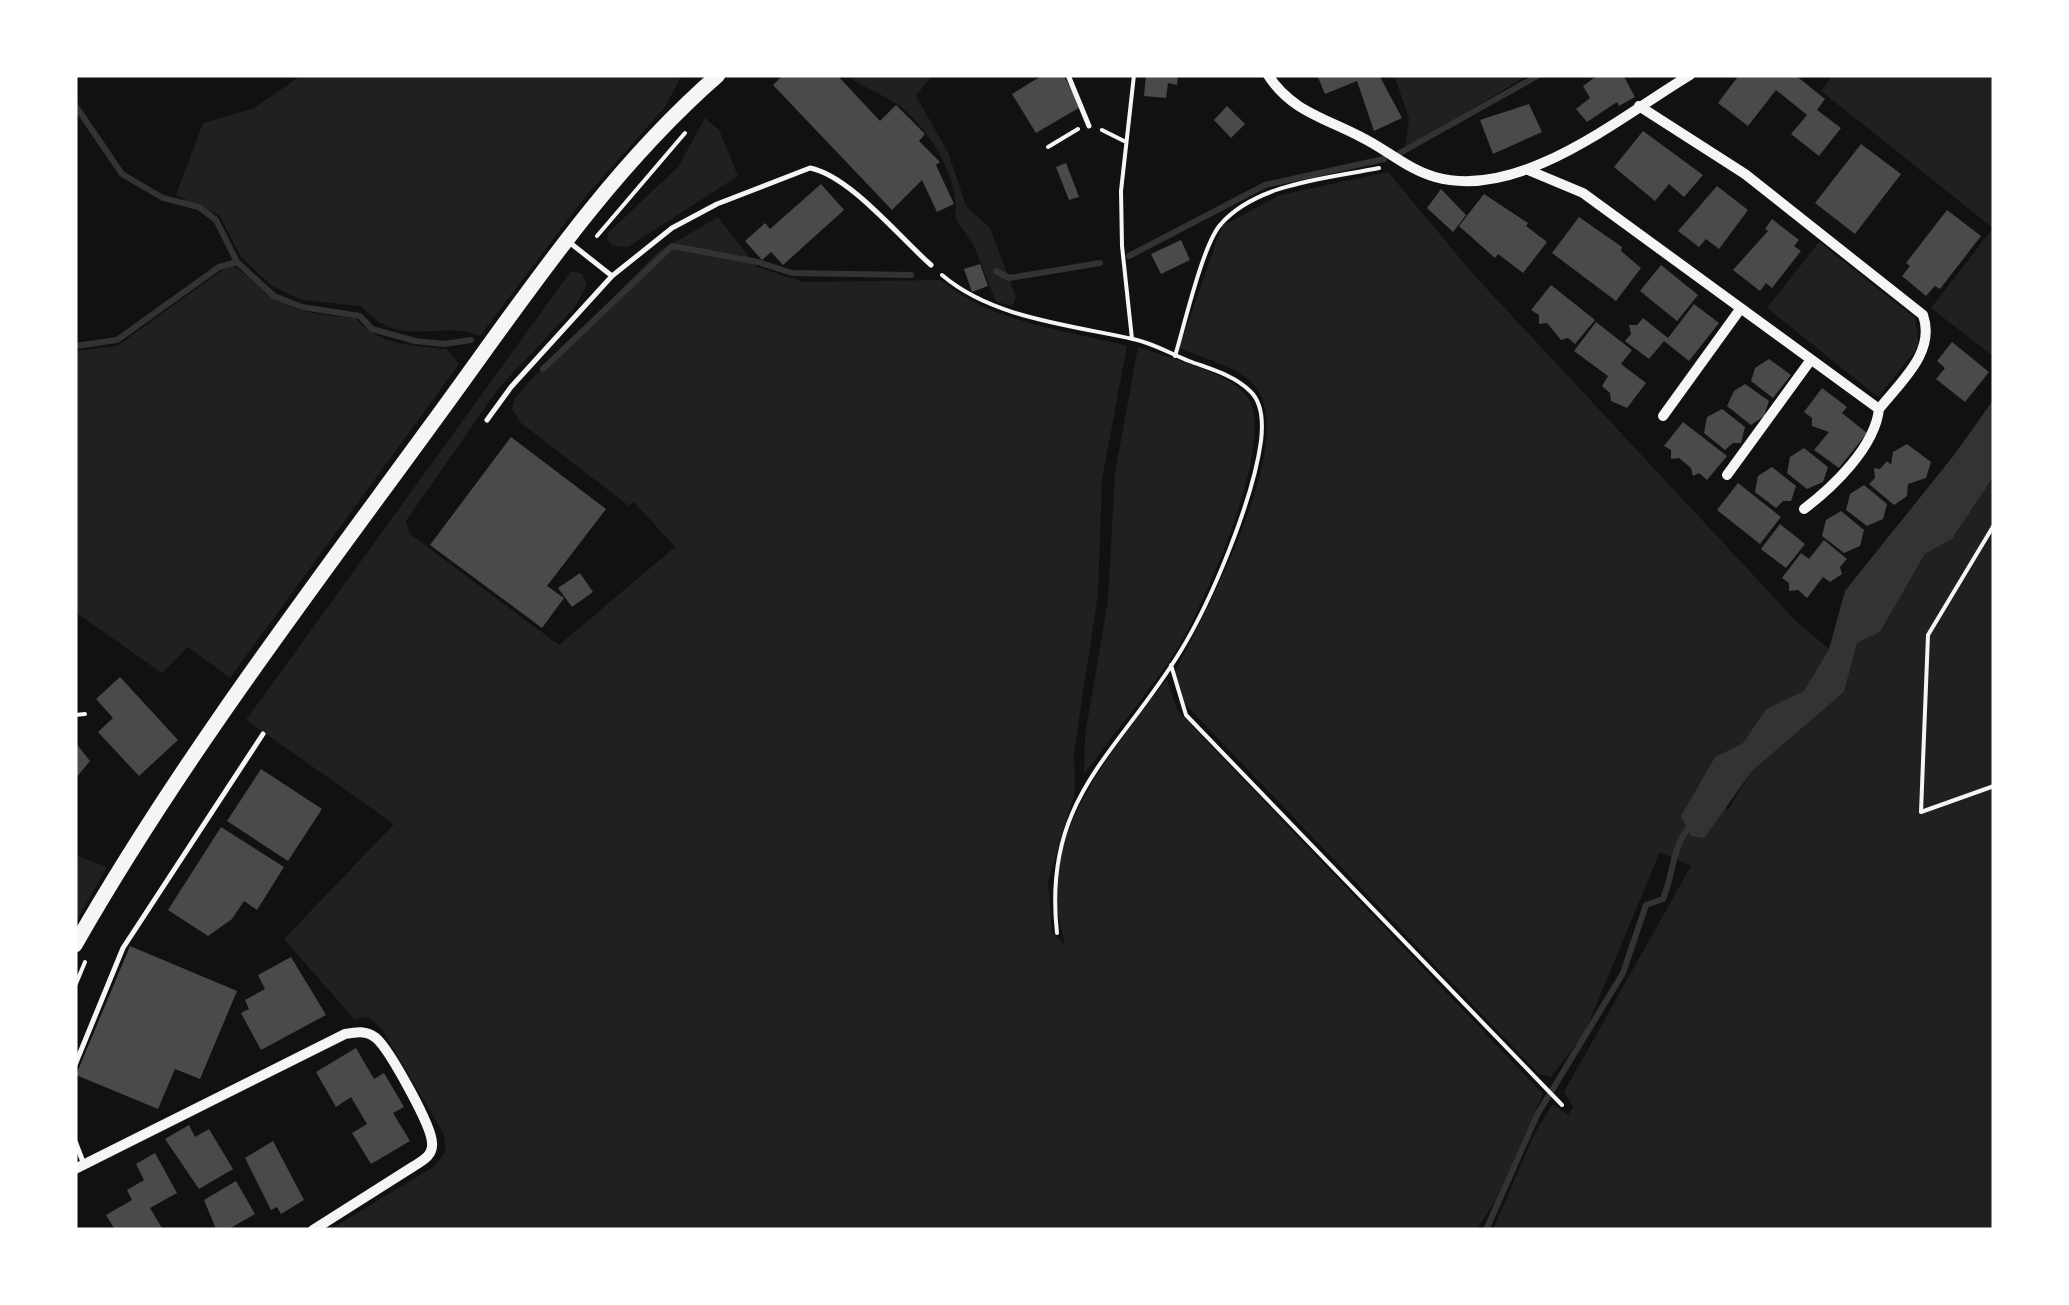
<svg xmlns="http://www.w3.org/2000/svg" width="2069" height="1305" font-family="'DejaVu Sans',sans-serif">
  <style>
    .green { fill: #202020 }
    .water { fill: #333 }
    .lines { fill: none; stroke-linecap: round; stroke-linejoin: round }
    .stream { stroke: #333; stroke-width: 6 }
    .building { fill: #4a4a4a }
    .path { stroke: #f5f5f5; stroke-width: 4 }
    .service { stroke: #f5f5f5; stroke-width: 5 }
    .minor { stroke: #f5f5f5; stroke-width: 10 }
    .primary { stroke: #f5f5f5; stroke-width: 15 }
  </style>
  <rect width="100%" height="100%" fill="#111"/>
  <!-- green -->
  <path class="green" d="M302,75H682L665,107L585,197L480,336C436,318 402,352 361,306L302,300L272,286L241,257L219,215L176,195L203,123L252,109Z
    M848,75H932L916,96L948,152L966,206L990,228L1016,297L1013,306L996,302L974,246L955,218C962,181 927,124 895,103C878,92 864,89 848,75Z
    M1394,75H1528L1405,149L1409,118Z
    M1833,75H1994V357L1931,308L1993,228L1821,91Z
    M705,118L719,130L738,176L628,247L613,246L607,240L609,232L678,167Z
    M1388,172L1474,275L1796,621L1829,649L1804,692L1766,709L1743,743L1715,757L1727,811L1752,771L1844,692L1857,643L1880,632L1925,554L1952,539L1994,476V1230H1493L1534,1134L1553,1104L1568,1115L1573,1107L1564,1092L1691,866L1660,852L1584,1034L1551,1077L1539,1074L1185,704L1175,672C1202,617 1302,439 1254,385C1237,366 1202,358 1179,348L1222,226L1280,195Z
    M718,217L757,267L804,282L941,280C991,323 1065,330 1127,346L1102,479L1098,594L1074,752L1075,792L1048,882L1052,932L1065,945C1062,930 1057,914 1056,899C1051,822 1123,736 1167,679L1177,710L1543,1094L1495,1202L1476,1230H329L435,1166L446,1151L444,1135L382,1029L368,1017L354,1019L284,939L394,824L246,720L571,271L582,274L587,285L575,307L498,389L406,521L410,534L559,645L675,547L634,502L629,506L521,423L512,409L514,399L528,383L658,252Z
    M1819,242L1915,318L1919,346L1878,397L1767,308Z
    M231,264C287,305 281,312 355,318C378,345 413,346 447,349L459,364L230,678L188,647L162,673L75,612V351L117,346Z
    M1138,347C1166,357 1233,373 1248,398C1277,443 1203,607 1176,651C1148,693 1114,733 1084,774L1085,736L1108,600L1115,473Z
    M75,855L107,867L75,924Z"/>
  <!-- water -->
  <path class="water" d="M1994,399V476L1952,539L1925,554L1880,632L1857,643L1844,692L1752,771L1704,838L1691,836L1681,816L1715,757L1743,743L1766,709L1804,691L1829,649L1845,591L1954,455Z"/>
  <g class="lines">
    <!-- stream -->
    <path class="stream" d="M75,105L122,174L163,198L199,207L216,220L237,262L274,296L302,307L360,316L372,329L415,341L444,344L471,340
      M1400,153L1539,75
      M1129,256L1265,185L1384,159
      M996,271L1009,278L1100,263
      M75,346L117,340L219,267L237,262
      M543,369L672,246L758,262L792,273L911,275
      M1486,1230L1537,1115L1623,973L1646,905L1663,899C1674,873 1672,845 1691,825"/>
  </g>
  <!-- building -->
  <path class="building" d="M783,75H837L880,121L896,105L925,134L919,141L940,162L936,165L954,204L937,212L922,180L892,210L773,85Z
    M1043,75H1063L1082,106L1036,133L1012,94Z
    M1146,75H1178L1177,85L1168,83L1166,98L1144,96Z
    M1317,75H1379L1402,118L1374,131L1357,81L1325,94Z
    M1598,75H1623L1635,97L1619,106L1617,102L1587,122L1576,109L1590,98L1583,86Z
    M1739,75H1795L1825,99L1817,110L1841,128L1819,156L1791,134L1807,115L1776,90L1748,126L1718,103Z
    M1529,104L1542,132L1493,154L1480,120Z
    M1227,106L1245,124L1231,138L1214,120Z
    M1643,131L1703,175L1684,197L1669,184L1655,201L1614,167Z
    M1861,144L1901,174L1855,234L1815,203Z
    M1066,163L1079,197L1069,200L1056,167Z
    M821,184L844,210L783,265L771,252L762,260L745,241L765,223L770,229Z
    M1717,186L1748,210L1719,249L1706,239L1699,247L1678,231Z
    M1441,189L1466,215L1453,232L1427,208Z
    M1484,194L1528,223L1526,226L1547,242L1523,273L1498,254L1495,258L1459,226Z
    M1947,210L1981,236L1940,289L1935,286L1926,296L1902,276L1910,266L1906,263Z
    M1579,217L1622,247L1621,251L1641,268L1616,301L1552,253Z
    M1772,219L1799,240L1794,246L1801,251L1772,288L1766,283L1760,291L1733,270L1768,231L1765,229Z
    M1181,240L1190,260L1161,274L1151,254Z
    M980,264L988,286L972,292L964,269Z
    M1661,265L1698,295L1677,321L1640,291Z
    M1551,285L1595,320L1575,344L1568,338L1561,340L1547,323L1539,324V315L1531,310Z
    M1694,304L1719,323L1689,361L1664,341L1649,359L1625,341L1631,334L1629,325H1637L1643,318L1668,338Z
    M1596,322L1632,350L1621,364L1646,383L1627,408L1611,401L1610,393L1602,386L1608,376L1574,351Z
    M1952,342L1989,372L1965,402L1936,379L1945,368L1937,361Z
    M1769,359L1791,375L1773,398L1751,381L1755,368Z
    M1745,384L1769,401L1764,416L1751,425L1727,406L1734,391Z
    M1822,388L1847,407L1842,413L1867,433L1839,468L1814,450L1829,432L1812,426V418L1804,412Z
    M1722,409L1745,427L1741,443H1733L1725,450L1704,433L1707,417Z
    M1683,422L1727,456L1707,480L1699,473L1693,476L1691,468L1679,458L1671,459V450L1664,446Z
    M511,437L606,509L547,586L564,598L542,628L430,545Z
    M1907,444L1931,462L1926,478L1908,484L1907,496L1894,505L1869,484L1875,478L1874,468L1880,469L1887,461L1891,465L1893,452Z
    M1804,448L1828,467L1823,482L1807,489L1787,473L1790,457Z
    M1772,467L1796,486L1791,501H1783L1776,508L1755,492L1758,476Z
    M1738,483L1781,517L1760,544L1717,510Z
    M1864,485L1887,504L1883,519L1867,526L1846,510L1850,494Z
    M1841,511L1864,530L1860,546L1844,553L1822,536L1826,520Z
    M1780,524L1805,544L1786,568L1761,549Z
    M1824,540L1847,559L1840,567L1842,574L1830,582L1823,577L1807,598L1798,590L1789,591V583L1782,578L1801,553L1809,559Z
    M580,573L593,592L572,607L558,588Z
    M120,677L178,740L139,776L98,732L113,718L96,699Z
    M75,742L90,761L75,779Z
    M261,769L322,809L288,861L227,821Z
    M221,827L284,867L257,910L244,901L232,919L208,936L168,910Z
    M130,946L237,991L200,1079L175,1069L158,1109L76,1075Z
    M291,957L326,1015L261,1050L241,1013L249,1009L245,1000L265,989L258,975Z
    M356,1048L374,1079L384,1073L404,1107L393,1113L410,1141L371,1164L352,1133L367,1124L351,1097L336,1107L316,1072Z
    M189,1125L195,1137L209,1129L233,1169L199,1189L165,1139Z
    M273,1141L304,1200L281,1214L277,1207L271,1210L245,1158Z
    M155,1153L177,1193L150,1208L163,1230H115L106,1215L132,1200L127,1190L144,1180L136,1164Z
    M236,1181L255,1214L227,1230L216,1229L204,1200Z"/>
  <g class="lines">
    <!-- path -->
    <path class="path" d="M1102,130L1124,141
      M1048,147L1078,129
      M597,236L685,133
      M942,275C992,318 1070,325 1133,339C1153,343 1171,354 1189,361C1210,369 1234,375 1250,391C1263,403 1263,424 1261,441C1253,500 1212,600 1180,652C1118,754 1042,798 1057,933
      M1132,339L1122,246L1121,191L1134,75
      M1175,356C1184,327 1203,243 1221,224C1257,183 1329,178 1379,168
      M1994,525L1928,635L1921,812L1994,786
      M1171,665L1186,715L1562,1105
      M75,715L85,714
      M75,986L85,962"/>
    <!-- service -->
    <path class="service" d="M1068,75L1089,126
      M569,242L612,276L672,228L717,204L810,168C850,176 899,237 931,265
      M487,420L511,387L612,276
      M75,1065L123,948L263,734
      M75,1141L83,1162"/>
    <!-- minor -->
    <path class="minor" d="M1268,75C1291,111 1325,118 1361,137C1386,149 1407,169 1435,177C1520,201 1620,117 1690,75
      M1639,106L1745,174L1923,315C1936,352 1901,381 1879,409
      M1528,170L1583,193L1879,409
      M1663,416L1741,308
      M1727,475L1810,361
      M1804,509C1833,487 1875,447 1879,409
      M75,1169L345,1034C356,1032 366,1030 376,1038C389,1049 432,1126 432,1143C433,1155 424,1160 414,1166L313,1230"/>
    <!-- primary -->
    <path class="primary" d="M75,945C177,766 304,599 426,432C517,309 601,177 718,75"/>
  </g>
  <!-- border -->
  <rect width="2069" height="1305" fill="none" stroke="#ffffff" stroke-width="155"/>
</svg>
